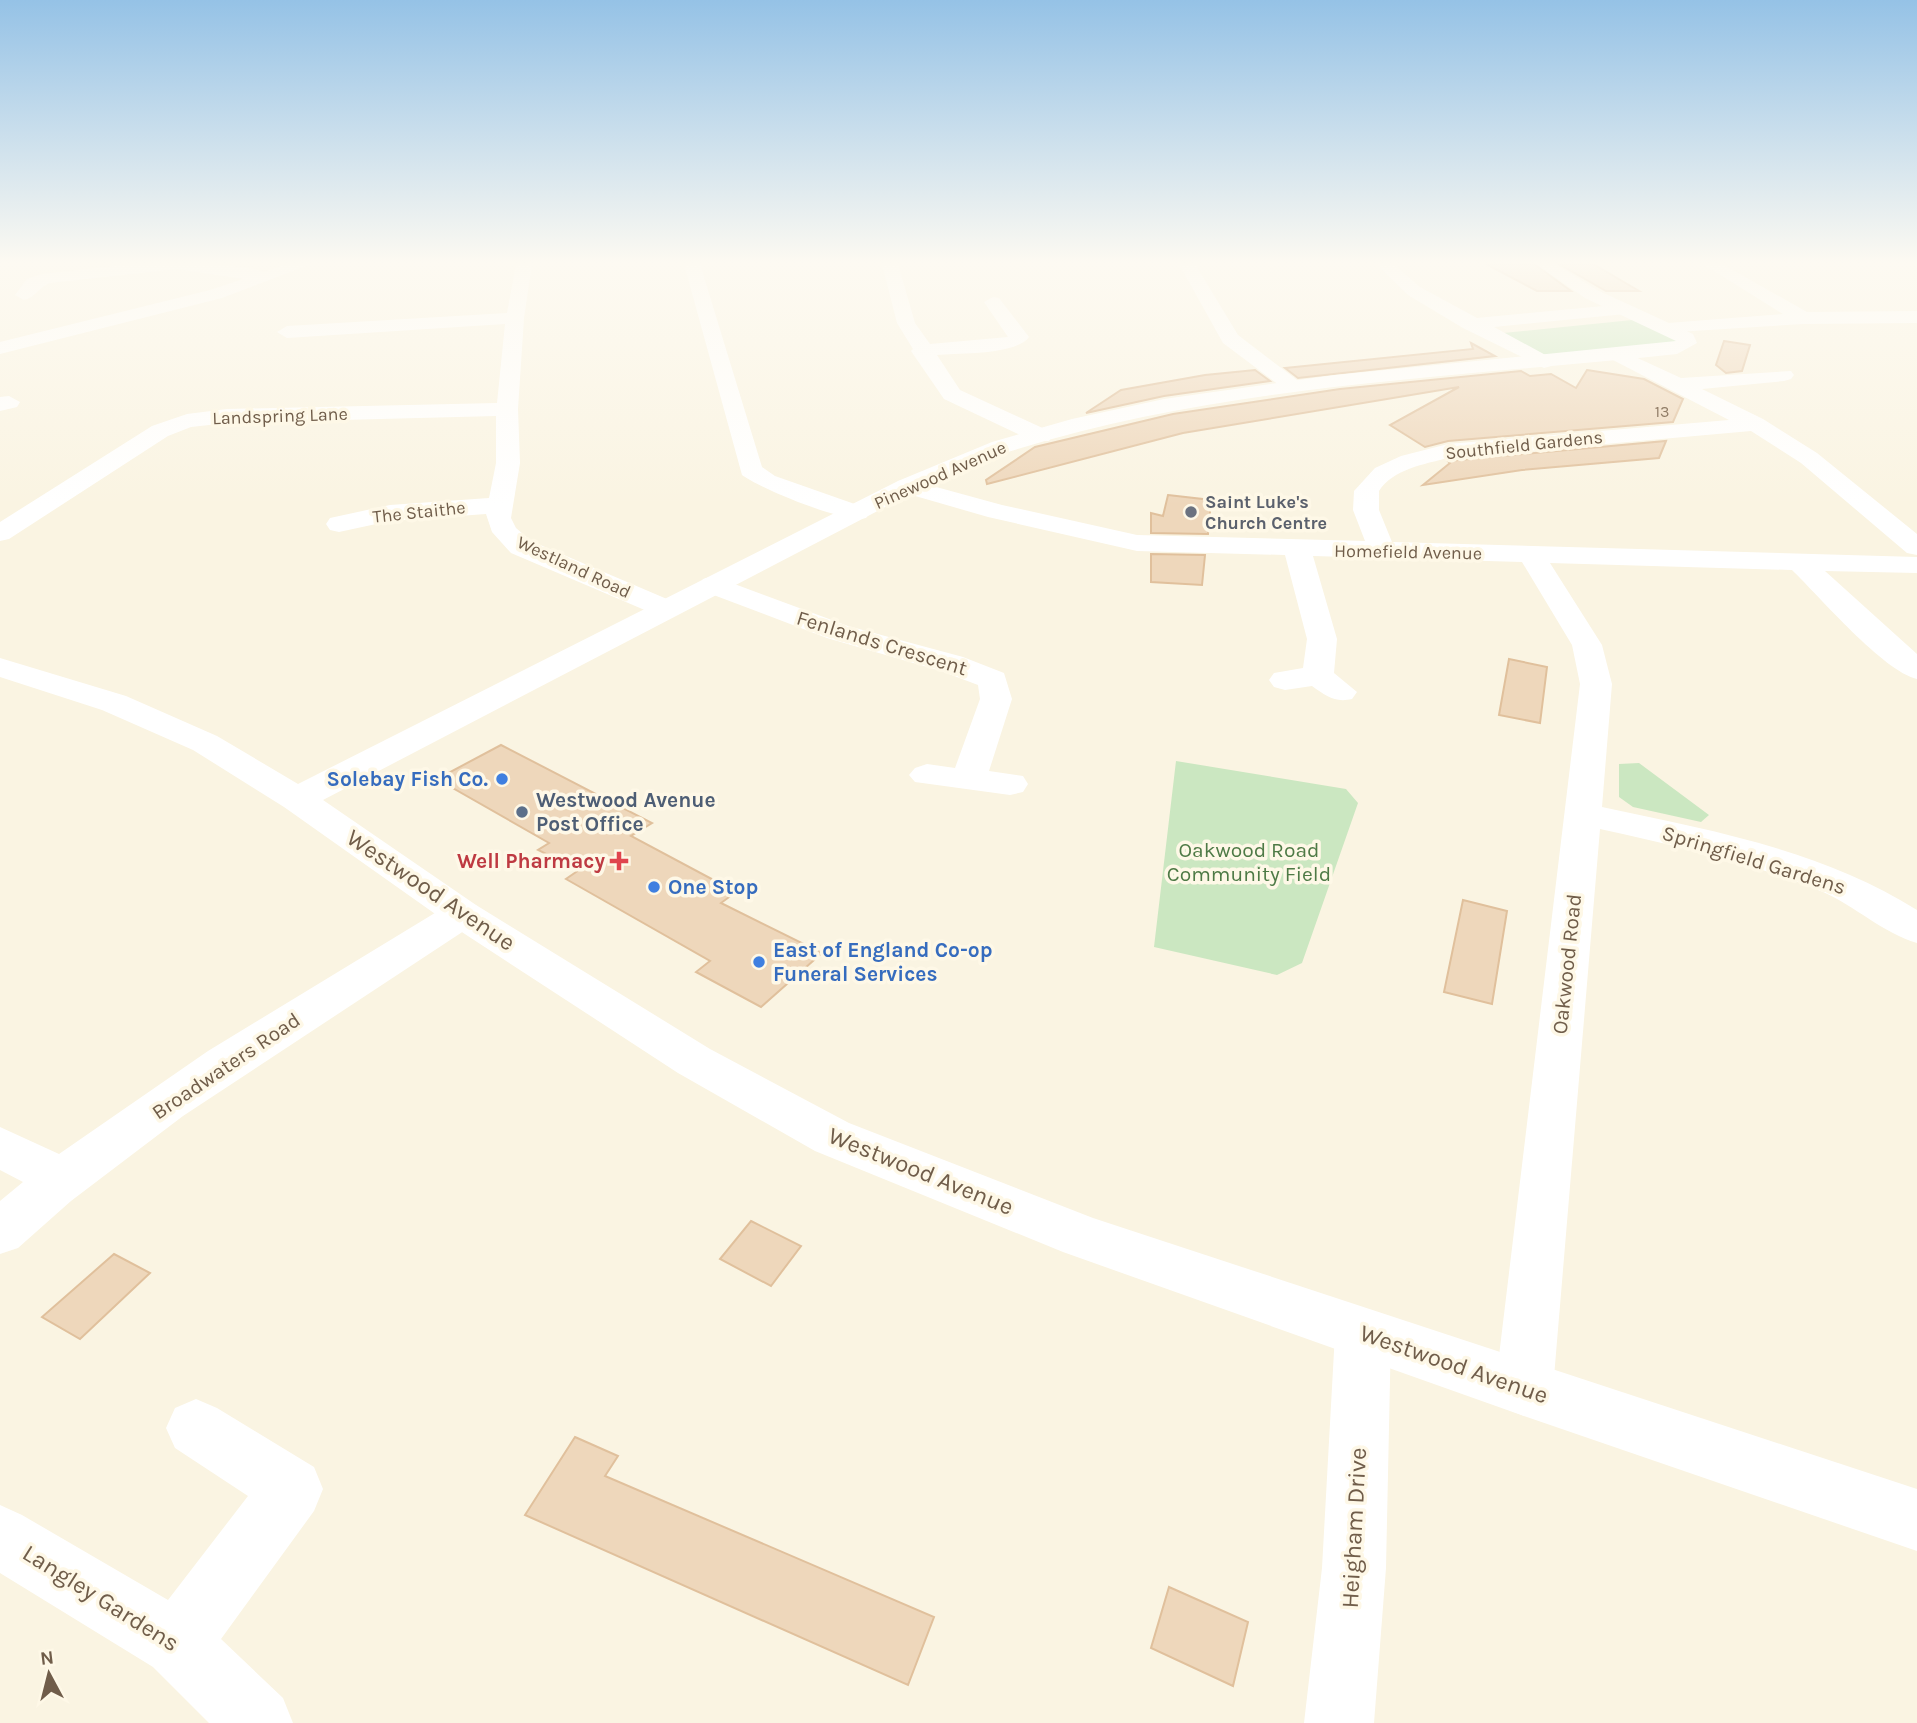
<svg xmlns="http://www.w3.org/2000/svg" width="1917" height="1723" font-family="Karla,sans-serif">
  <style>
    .green { fill: #cbe7c1 }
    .building { fill: #eed7bb; stroke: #e0c09c; stroke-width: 2 }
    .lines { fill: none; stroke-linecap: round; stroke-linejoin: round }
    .street { fill: #fff; fill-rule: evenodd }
    .secondary { fill: #fff; fill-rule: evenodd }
    .worship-dot { fill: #6b7280; stroke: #fef8e7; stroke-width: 2.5 }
    .shop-dot { fill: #3f7fe0; stroke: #fef8e7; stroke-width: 2.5 }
    .service-dot { fill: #5c6f8a; stroke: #fef8e7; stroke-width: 2.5 }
    .health-dot { fill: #e0444e; stroke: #fef8e7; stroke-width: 2.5 }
    .labels { text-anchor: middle; stroke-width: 7; stroke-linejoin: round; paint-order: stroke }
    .far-number-label { font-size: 16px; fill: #907c66 }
    .far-street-label { font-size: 18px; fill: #705d4a; stroke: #fef8e7 }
    .far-worship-label { font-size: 18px; font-weight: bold; fill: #5b616d; stroke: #fef8e7; text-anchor: start }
    .street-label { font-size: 21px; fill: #705d4a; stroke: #fef8e7 }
    .shop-label { font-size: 21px; font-weight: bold; fill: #366cbe; stroke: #fef8e7; text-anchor: start }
    .service-label { font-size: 21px; font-weight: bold; fill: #4e5e75; stroke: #fef8e7; text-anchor: start }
    .park-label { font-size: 21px; fill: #4e7a46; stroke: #fef8e7 }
    .health-label { font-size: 21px; font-weight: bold; fill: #be3a42; stroke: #fef8e7; text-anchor: end }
    .near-street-label { font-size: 24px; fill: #705d4a; stroke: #fef8e7 }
  </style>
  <rect width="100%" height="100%" fill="#faf4e2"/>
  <!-- green -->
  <path class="green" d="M1642,319L1681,342L1543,360L1493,334Z
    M1176,761L1346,789L1358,803L1302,963L1277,975L1154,947Z
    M1639,763L1709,815L1701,822L1633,807L1619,797V764Z"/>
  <!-- building -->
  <path class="building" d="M1486,264H1534L1571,291H1537Z
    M1559,264H1593L1639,291H1606Z
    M1724,341L1750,345L1742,371L1726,373L1716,365Z
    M1471,343L1495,356L1298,378L1285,368L1473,349Z
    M1255,370L1270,381L1164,396L1086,413L1121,390L1205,375Z
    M1587,370L1644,379L1683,399L1673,422L1448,441L1425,447L1390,425L1459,387L1183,433L987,484L986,480L1035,447L1173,414L1340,389L1521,371L1530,376L1551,374L1576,388Z
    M1666,441L1659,458L1522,470L1423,485L1450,463L1448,461Z
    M1168,495L1211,500L1208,534L1151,533V513L1163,516Z
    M1151,554L1205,555L1202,585L1151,582Z
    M1509,659L1547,667L1540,723L1499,715Z
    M501,745L652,823L631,836L736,892L721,903L822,953L761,1007L696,972L710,961L566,879L579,870L538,850L549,843L437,779Z
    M1463,900L1507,911L1492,1004L1444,992Z
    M751,1221L801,1246L771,1286L720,1259Z
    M114,1254L150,1273L80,1339L42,1317Z
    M575,1437L618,1456L605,1476L934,1617L908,1685L525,1515Z
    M1169,1587L1248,1622L1233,1686L1151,1648Z"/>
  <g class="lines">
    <!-- street -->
    <path class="street" d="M134,264C160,264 257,261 273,277L264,282L177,269L50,283C39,287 35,298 24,300L15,295L27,279L42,274Z
      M516,264H532L524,318L518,409L520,463L511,518L516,528L531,541L674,602L679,608L674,614L664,617L654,614L511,553L492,532L486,514L390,521L339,532L330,530L326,524L330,518L390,505L489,498L496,463V416L227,423L191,427L168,436L9,539L0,541V522L152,426L187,414L227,409L497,403L505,324L287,338L277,332L287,326L507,313Z
      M684,264H700L762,467L775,476L866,508L870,513L866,518C845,524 761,489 742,475Z
      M882,264H898L915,323L930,344L1008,337L984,302L993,297L999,298L1029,337C1016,355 959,353 937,355L960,390L1049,431L1052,436L1049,441H1033L944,399L911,351L913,349L897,323Z
      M1179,264H1195L1238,335L1301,383L1305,387L1301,391H1287L1223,343Z
      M1376,264H1393L1420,287L1477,318L1625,304L1634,309L1625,314L1494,327L1551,358L1554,362L1551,366L1544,368L1463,328L1408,295Z
      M1703,264H1722L1807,312L1917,311V323L1803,324L1661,333L1659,329L1668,323L1783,314Z
      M1618,349L1681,378L1791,371L1794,375L1791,379L1784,381L1702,389L1763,419L1817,453L1917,534V555L1907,553L1801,463L1751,431L1448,458C1425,464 1393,469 1379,491V510L1392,542L1917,557V573L1825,571L1917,654V679C1883,671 1820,597 1792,570L1550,563L1602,645L1612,684L1602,807C1710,830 1822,850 1917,910V943C1883,933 1855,906 1823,892C1751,862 1676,846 1600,829L1553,1389L1544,1408L1524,1416L1504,1408L1495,1389L1580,684L1572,645L1522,562L1313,556L1337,639L1334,673L1357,692L1352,699C1335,703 1326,696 1312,686L1285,690L1274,687L1269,680L1274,673L1303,668L1307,639L1285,555L1137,551L988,517L898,491L895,486L898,481L907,479L1002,505L1137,535L1365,541L1353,510L1354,491L1375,468L1401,456L1448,444L1729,420L1611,359L1608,355Z
      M9,396L20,402L17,407L0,411V397Z
      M713,576L848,626L963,657L1004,673L1012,699L989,771L1023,776L1028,784L1023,792L1010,795L915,782L909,775L915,768L927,764L955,768L980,699L978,685L941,671L827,638L703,591L699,585L703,579Z
      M462,901L476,905L482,914L476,923L183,1116L71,1201L18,1248L0,1254V1201L23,1182L0,1170V1127L59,1154L208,1051L448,905Z
      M1363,1308L1383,1315L1391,1333L1386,1568L1374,1723H1304L1322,1568L1335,1333L1343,1315Z
      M196,1399L217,1408L314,1467L323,1489L314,1511L221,1639L283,1698L293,1723H209L153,1667L0,1573V1505L22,1515L168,1600L248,1496L175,1448L166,1428L175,1408Z"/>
    <!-- secondary -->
    <path class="secondary" d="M288,264H311L222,298L0,354V342L210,290Z
      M1536,264H1555L1597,290L1693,334L1697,343L1677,354C1453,378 1224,384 1008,452C976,462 946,478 916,491L323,800L476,905L710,1049L849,1123L1093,1218L1917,1489V1551L1524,1416L1063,1252L815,1151L678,1073L448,923L284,807L193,750L102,710L0,677V658L126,696L217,736L298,784L898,481L992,442L1072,419L1164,399L1335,375L1676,341L1585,298Z"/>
  </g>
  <!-- sky -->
  <linearGradient id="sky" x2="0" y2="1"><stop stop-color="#95c2e6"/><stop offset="0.52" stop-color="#fdfaf2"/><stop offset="1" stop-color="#fdfaf2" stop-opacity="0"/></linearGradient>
  <rect width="1917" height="505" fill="url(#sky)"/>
  <!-- markers -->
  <circle class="worship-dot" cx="1191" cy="512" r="7"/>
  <g class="shop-dot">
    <circle cx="502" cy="779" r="7"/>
    <circle cx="654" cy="887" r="7"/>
    <circle cx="759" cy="962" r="7"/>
  </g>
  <circle class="service-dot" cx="522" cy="812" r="7"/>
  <path class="health-dot" d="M615.5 850.5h7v7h7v7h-7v7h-7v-7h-7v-7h7z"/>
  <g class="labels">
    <!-- far-number labels -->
    <g class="far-number-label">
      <text x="1662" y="417">13</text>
    </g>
    <!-- far-street labels -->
    <g class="far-street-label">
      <text transform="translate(280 416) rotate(-2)" y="6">Landspring Lane</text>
      <text transform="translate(1524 445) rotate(-6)" y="6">Southfield Gardens</text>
      <text transform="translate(940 475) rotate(-24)" y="6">Pinewood Avenue</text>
      <text transform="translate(419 512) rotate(-6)" y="6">The Staithe</text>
      <text transform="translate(1408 552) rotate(1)" y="6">Homefield Avenue</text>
      <text transform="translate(574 567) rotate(25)" y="6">Westland Road</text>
    </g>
    <!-- far-worship labels -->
    <g class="far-worship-label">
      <text x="1205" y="508">Saint Luke's<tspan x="1205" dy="21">Church Centre</tspan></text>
    </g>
    <!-- street labels -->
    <g class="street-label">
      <text transform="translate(882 643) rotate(17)" y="7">Fenlands Crescent</text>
      <text transform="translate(1754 860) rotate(17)" y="7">Springfield Gardens</text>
      <text transform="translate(1567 964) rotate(-84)" y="7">Oakwood Road</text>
      <text transform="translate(226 1066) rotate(-34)" y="7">Broadwaters Road</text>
    </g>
    <!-- shop labels -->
    <g class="shop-label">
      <text x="488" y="786" text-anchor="end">Solebay Fish Co.</text>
      <text x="668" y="894">One Stop</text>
      <text x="773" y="957">East of England Co-op<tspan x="773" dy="24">Funeral Services</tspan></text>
    </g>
    <!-- service labels -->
    <g class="service-label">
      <text x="536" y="807">Westwood Avenue<tspan x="536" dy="24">Post Office</tspan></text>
    </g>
    <!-- park labels -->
    <g class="park-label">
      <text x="1249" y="857">Oakwood Road<tspan x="1249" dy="24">Community Field</tspan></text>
    </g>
    <!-- health labels -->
    <g class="health-label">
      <text x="605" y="868">Well Pharmacy</text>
    </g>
    <!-- near-street labels -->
    <g class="near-street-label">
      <text transform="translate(431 890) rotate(34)" y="8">Westwood Avenue</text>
      <text transform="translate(921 1171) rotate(22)" y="8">Westwood Avenue</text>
      <text transform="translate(1454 1364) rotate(19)" y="8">Westwood Avenue</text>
      <text transform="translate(1354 1528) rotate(-87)" y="8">Heigham Drive</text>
      <text transform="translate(101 1598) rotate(32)" y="8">Langley Gardens</text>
    </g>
  </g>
  <!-- north arrow -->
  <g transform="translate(49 1674) rotate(353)" stroke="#fef8e7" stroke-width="5" paint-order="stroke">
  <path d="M0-5L12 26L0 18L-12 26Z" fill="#705d4a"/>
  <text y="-10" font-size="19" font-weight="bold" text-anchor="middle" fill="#705d4a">N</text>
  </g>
</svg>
